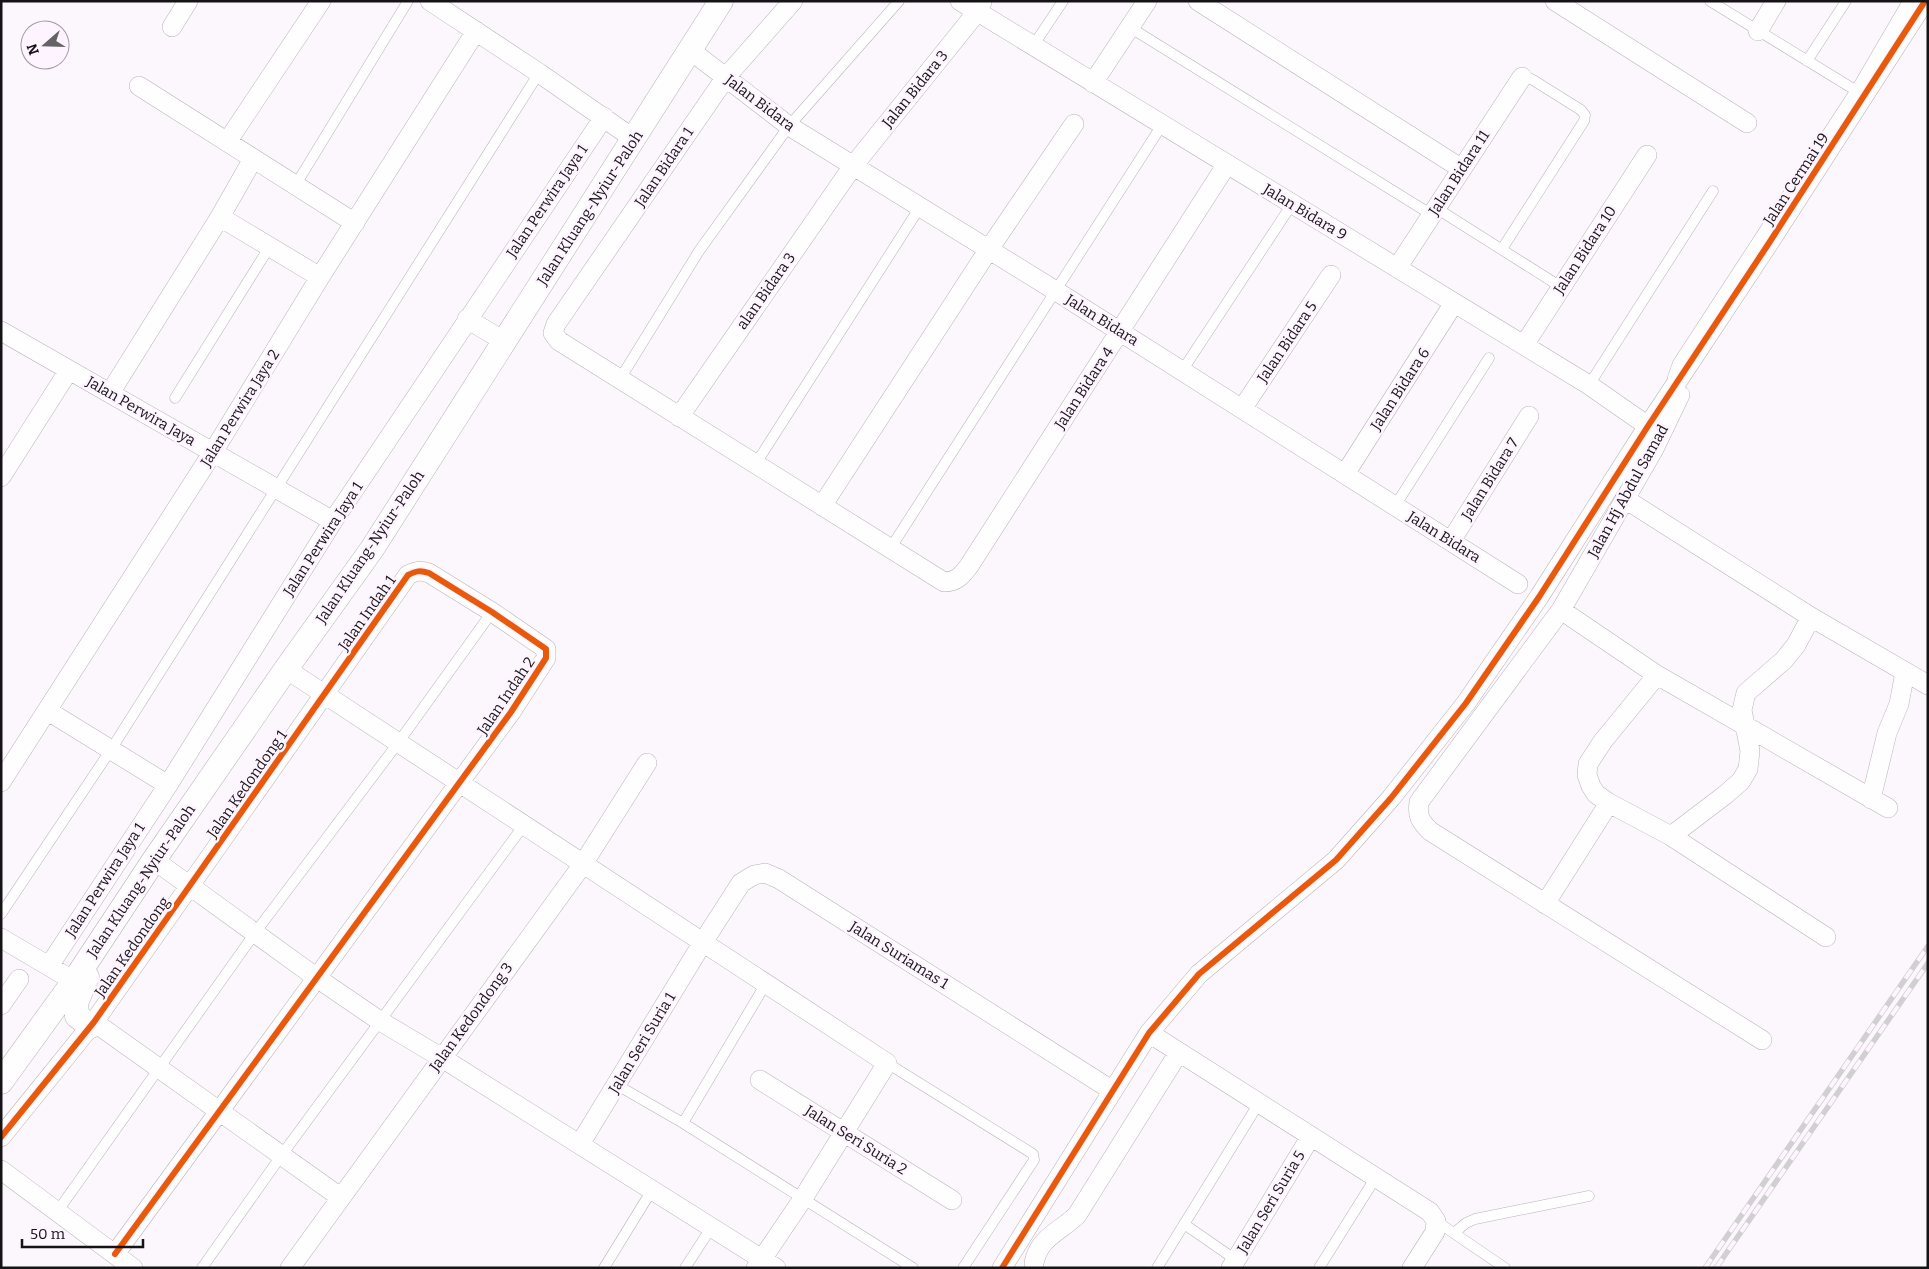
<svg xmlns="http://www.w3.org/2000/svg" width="1929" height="1269" font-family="Bitter,serif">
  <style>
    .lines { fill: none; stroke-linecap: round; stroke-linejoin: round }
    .service-casing { stroke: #b7b3b7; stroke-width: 11 }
    .minor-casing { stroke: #b7b3b7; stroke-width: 20 }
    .tertiary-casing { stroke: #b7b3b7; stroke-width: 25 }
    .service { stroke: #fffeff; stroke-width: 10 }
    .minor { stroke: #fffeff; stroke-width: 19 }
    .tertiary { stroke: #fffeff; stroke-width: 24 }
    .rail-casing { stroke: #d1cfd1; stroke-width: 5.5 }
    .rail { stroke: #fdf4ff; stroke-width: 4; stroke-dasharray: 11; stroke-linecap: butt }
    .cycleway-casing { stroke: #fdf4ff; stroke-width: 9 }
    .cycleway { stroke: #e8590c; stroke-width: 6 }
    .labels { text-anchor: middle; stroke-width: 5; stroke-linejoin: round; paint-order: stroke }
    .street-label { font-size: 15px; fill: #161316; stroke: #fdf4ff }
  </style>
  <rect width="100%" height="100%" fill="#fcf7fc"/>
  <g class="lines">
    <defs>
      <path id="service" d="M1710,1L1860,93
        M1131,28L1432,215
        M1033,46L1063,1
        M1807,61L1846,1
        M295,186L408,1
        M1436,208L1561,287
        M1502,249L1584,121L1585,115L1581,110L1533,80L1527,77H1522
        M1182,371L1292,204
        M1673,377L1678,363L1856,90L1908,1
        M620,379L699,251L789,126L899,1
        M1589,385L1713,191
        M175,398L270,246
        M755,465L920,207
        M1395,506L1489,358
        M890,549L1162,125
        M1,914L112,748L539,73
        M887,1063L1033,1154L1034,1160L963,1268
        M617,1085L683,1123L913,1268
        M683,1123L765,985
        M57,1212L255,933L398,743L492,612
        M1436,1221L1505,1268
        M1184,1224L1236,1260
        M1454,1233L1466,1223L1475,1219L1589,1196
        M202,1268L281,1156L524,825
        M604,1268L652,1190
        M685,1268L711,1228
        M1157,1268L1259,1103
        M1319,1268L1376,1177"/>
      <path id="minor" d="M430,1L539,73L634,139
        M793,1L726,77L556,324L553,333L559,341L944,582C957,582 962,575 969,566L1227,164
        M960,1L1589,385L1658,433
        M1198,1L1462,169
        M1555,1L1747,123
        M172,27L188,1
        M1758,31L1776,1
        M690,50L789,126L1056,291L1518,584
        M1093,83L1147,1
        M139,86L355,223
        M227,142L321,1
        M220,217L253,159
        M1397,268L1522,77
        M467,319L504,341
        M1,331L333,521
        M1524,345L1647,155
        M110,393L220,217L320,277
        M1680,395L1654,449L1561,610L1419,802C1417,816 1420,821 1430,831L1762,1040
        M1242,409L1331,275
        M679,417L853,166L977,12L982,2
        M1345,474L1454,303
        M1,477L69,370
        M1625,499L1811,617L1928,685
        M822,506L989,249L1074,124
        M1451,541L1529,416
        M1561,610L1657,675L1888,808
        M286,669L887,1063L802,1200L756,1268
        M1657,675L1603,741L1588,764L1587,775L1591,786L1596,794L1609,803L1671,836L1826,937
        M48,711L168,785
        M1,782L213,452L320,277L476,31
        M1871,799L1887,733L1899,704L1905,672
        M1671,836L1725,795L1741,781L1748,769L1750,751L1742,710L1746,693L1784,660L1796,645L1811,617
        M154,860L317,978L380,1021L442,1058L776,1268
        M1545,904L1609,803
        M1,938L74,981
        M49,966L168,785L333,521L604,117
        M1,1005L19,979
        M94,1022L340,1197
        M1149,1033L1430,1212L1436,1221L1435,1232L1412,1268
        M760,1080L952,1200
        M1,1137L94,1022L408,575C416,571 420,570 429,573L492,612L546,649V658L511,712L115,1254
        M580,1144L703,942L741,883L754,875L765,873L779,879L1113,1091
        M1,1170L133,1268
        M1034,1263C1039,1237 1061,1231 1077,1215L1179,1052
        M290,1268L583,864L647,763
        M1002,1268L1149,1033L1199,974L1336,860L1391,798L1466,703L1539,597L1648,426L1769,243L1925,1
        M1231,1268L1311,1136"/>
      <path id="tertiary" d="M87,977L76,1003L77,1016L91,1026
        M1,1082L74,981L154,860L286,669L372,549L721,1"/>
    </defs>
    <!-- service casing -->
    <use href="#service" class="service-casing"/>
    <!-- minor casing -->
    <use href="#minor" class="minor-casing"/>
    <!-- tertiary casing -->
    <use href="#tertiary" class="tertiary-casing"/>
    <!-- service -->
    <use href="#service" class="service"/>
    <!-- minor -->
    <use href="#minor" class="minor"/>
    <!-- tertiary -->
    <use href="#tertiary" class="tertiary"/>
    <defs>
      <path id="rail" d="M1705,1268L1928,946
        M1716,1268L1928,963"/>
    </defs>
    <!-- rail casing -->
    <use href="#rail" class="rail-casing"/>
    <!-- rail -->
    <use href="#rail" class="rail"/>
    <defs>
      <path id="cycleway" d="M1,1137L94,1022L408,575C416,571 420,570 429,573L492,612L546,649V658L511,712L115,1254
        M1002,1268L1149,1033L1199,974L1336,860L1391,798L1466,703L1539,597L1648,426L1769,243L1925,1"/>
    </defs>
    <!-- cycleway casing -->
    <use href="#cycleway" class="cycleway-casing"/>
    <!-- cycleway -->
    <use href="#cycleway" class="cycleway"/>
  </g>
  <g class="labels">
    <!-- street labels -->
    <g class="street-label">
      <text transform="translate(915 89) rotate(-51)" y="5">Jalan Bidara 3</text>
      <text transform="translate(760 103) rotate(37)" y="5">Jalan Bidara</text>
      <text transform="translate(664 167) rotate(-56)" y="5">Jalan Bidara 1</text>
      <text transform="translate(1459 173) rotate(-57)" y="5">Jalan Bidara 11</text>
      <text transform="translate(1796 179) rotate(-57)" y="5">Jalan Cermai 19</text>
      <text transform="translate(547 201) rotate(-56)" y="5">Jalan Perwira Jaya 1</text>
      <text transform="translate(590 208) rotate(-57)" y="5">Jalan Kluang-Nyiur-Paloh</text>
      <text transform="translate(1305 212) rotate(31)" y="5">Jalan Bidara 9</text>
      <text transform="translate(1585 250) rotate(-57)" y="5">Jalan Bidara 10</text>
      <text transform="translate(766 291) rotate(-55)" y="5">alan Bidara 3</text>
      <text transform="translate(1102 320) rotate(32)" y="5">Jalan Bidara</text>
      <text transform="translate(1287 342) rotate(-56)" y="5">Jalan Bidara 5</text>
      <text transform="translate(1084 388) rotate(-57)" y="5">Jalan Bidara 4</text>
      <text transform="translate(1400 389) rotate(-57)" y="5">Jalan Bidara 6</text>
      <text transform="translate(240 408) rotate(-58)" y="5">Jalan Perwira Jaya 2</text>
      <text transform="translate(141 411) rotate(30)" y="5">Jalan Perwira Jaya</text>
      <text transform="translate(1490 479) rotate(-58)" y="5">Jalan Bidara 7</text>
      <text transform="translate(1628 491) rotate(-61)" y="5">Jalan Hj Abdul Samad</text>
      <text transform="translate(1444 537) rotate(32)" y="5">Jalan Bidara</text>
      <text transform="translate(323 539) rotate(-57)" y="5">Jalan Perwira Jaya 1</text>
      <text transform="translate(370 547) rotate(-56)" y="5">Jalan Kluang-Nyiur-Paloh</text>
      <text transform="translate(367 613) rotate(-55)" y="5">Jalan Indah 1</text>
      <text transform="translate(506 696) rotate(-56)" y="5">Jalan Indah 2</text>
      <text transform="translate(247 784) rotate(-55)" y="5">Jalan Kedondong 1</text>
      <text transform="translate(105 880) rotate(-57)" y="5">Jalan Perwira Jaya 1</text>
      <text transform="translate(141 881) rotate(-56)" y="5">Jalan Kluang-Nyiur-Paloh</text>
      <text transform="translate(132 947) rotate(-55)" y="5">Jalan Kedondong</text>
      <text transform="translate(899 955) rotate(32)" y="5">Jalan Suriamas 1</text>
      <text transform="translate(471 1017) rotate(-54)" y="5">Jalan Kedondong 3</text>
      <text transform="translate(642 1043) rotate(-59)" y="5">Jalan Seri Suria 1</text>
      <text transform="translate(856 1140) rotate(32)" y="5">Jalan Seri Suria 2</text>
      <text transform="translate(1271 1202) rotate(-59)" y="5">Jalan Seri Suria 5</text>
    </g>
  </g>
  <!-- border -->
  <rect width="1929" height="1269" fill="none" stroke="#161316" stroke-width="5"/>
  <!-- north arrow -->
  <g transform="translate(45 45) rotate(250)"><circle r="24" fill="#fdf4ff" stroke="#a19aa2"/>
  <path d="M0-4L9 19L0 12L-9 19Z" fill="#666366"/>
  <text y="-8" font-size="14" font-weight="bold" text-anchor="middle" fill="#161316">N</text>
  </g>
  <!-- scale -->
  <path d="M22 1239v8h121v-8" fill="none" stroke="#161316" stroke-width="2.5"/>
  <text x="30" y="1239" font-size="15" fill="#161316" stroke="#fdf4ff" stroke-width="4" paint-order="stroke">50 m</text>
</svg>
